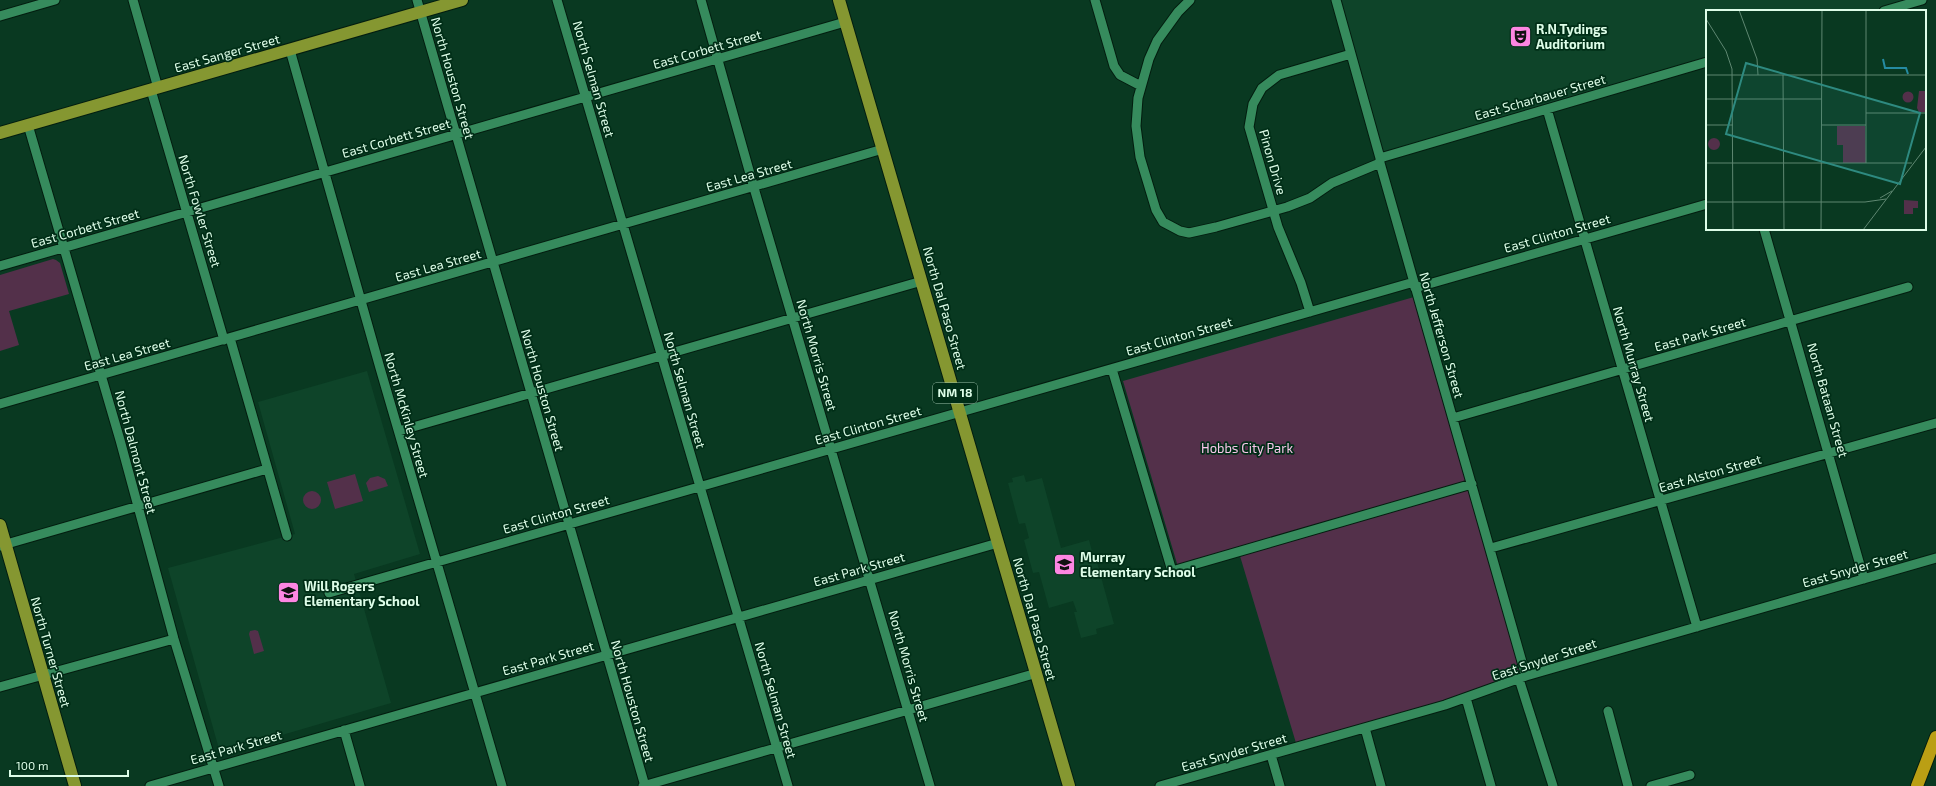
<svg xmlns="http://www.w3.org/2000/svg" width="1936" height="786" font-family="'Exo 2',sans-serif">
  <style>
    .built { fill: #0e4429 }
    .green { fill: #53304a }
    .lines { fill: none; stroke-linecap: round; stroke-linejoin: round }
    .minor-casing { stroke: #031d0f; stroke-width: 11 }
    .major-casing { stroke: #031d0f; stroke-width: 14 }
    .highway-casing { stroke: #031d0f; stroke-width: 14 }
    .minor { stroke: #368b5d; stroke-width: 9 }
    .major { stroke: #859731; stroke-width: 12 }
    .highway { stroke: #ba9f14; stroke-width: 12 }
    .labels { text-anchor: middle; stroke-width: 3.5; stroke-linejoin: round; paint-order: stroke }
    .shield { fill: #002e17; stroke: #9bbfa9; stroke-width: 1 }
    .shield-label { font-size: 12px; font-weight: bold; fill: #ddfde8 }
    .poi-label { font-size: 13px; font-weight: bold; fill: #ddfde8; stroke: #002e17; text-anchor: start }
    .street-label { font-size: 13px; fill: #ddfde8; stroke: #002e17 }
    .park-label { font-size: 13px; fill: #f9c6eb; stroke: #002e17 }
    .inset-river { fill: none; stroke: #258ba2; stroke-width: 2 }
    .inset-road { fill: none; stroke: #5e8771; stroke-width: 1 }
    .view { fill: #2e8a80; fill-opacity: 0.15; stroke: #2e8a80; stroke-width: 2 }
    .inset-edge { fill: none; stroke: #ddfde8; stroke-width: 2 }
  </style>
  <rect width="100%" height="100%" fill="#093921"/>
  <!-- built -->
  <path class="built" d="M1335,0H1923L1885,11H1707V63L1380,158Z
    M367,371L420,554L354,574L391,703L224,752L219,749L168,568L295,534L258,402Z
    M1024,475L1026,482L1042,478L1061,548L1089,540L1093,555H1095L1114,624L1096,629L1097,634L1081,638L1074,612H1077L1073,601L1049,608L1039,572L1033,573L1024,540L1029,538L1025,523L1019,524L1008,483L1013,482L1012,478Z"/>
  <!-- green -->
  <path class="green" d="M53,259L56,260L60,263L69,294L9,311L19,345L0,351V275Z
    M1414,297L1470,476L1461,484L1468,482L1524,674L1435,704L1296,743L1240,556L1178,567L1123,381Z
    M355,474L363,501L335,509L327,482Z
    M378,476L385,479L388,486L369,492L366,483L370,478Z
    M303 500a9 9 0 1 1 18 0a9 9 0 1 1-18 0Z
    M255,630L258,631L264,651L254,654L249,634L250,631Z"/>
  <g class="lines">
    <defs>
      <path id="minor" d="M133,0L158,88
        M417,0L645,786
        M557,0L788,786
        M701,0L754,188L930,786
        M1095,0L1114,66L1120,75L1141,86
        M1190,0L1178,12L1157,41L1149,59L1138,98L1136,126L1140,157L1156,210L1163,222L1180,231L1189,233L1216,227L1287,207L1310,198L1332,183L1380,163
        M1336,0L1380,158V163L1526,676
        M1884,11L1922,0
        M0,16L55,0
        M290,50L380,368L502,786
        M151,90L224,340
        M1547,109L1697,627
        M28,125L120,440L174,639L219,786
        M1380,158L1707,62
        M1764,229L1864,579
        M0,266L845,22
        M1415,288L1707,204
        M1310,312L1301,283L1278,227L1249,127L1253,104L1262,88L1279,75L1351,54
        M230,338L287,536
        M1112,369L1172,571L1472,484
        M0,404L883,149
        M1453,418L1908,287
        M399,431L922,281
        M0,546L267,469
        M1491,548L1936,423
        M329,593L1414,282
        M1519,679L1553,786
        M0,687L174,639
        M1466,698L1491,786
        M1608,711L1628,786
        M1365,728L1381,786
        M344,730L360,786
        M1271,755L1280,786
        M150,786L998,543
        M643,786L1037,673
        M1160,786L1445,705L1526,676L1936,558
        M1651,786L1690,775"/>
      <path id="major" d="M839,0L1069,786
        M0,133L462,0
        M0,525L75,786"/>
      <path id="highway" d="M1917,786L1936,737"/>
    </defs>
    <!-- minor casing -->
    <use href="#minor" class="minor-casing"/>
    <!-- major casing -->
    <use href="#major" class="major-casing"/>
    <!-- highway casing -->
    <use href="#highway" class="highway-casing"/>
    <!-- minor -->
    <use href="#minor" class="minor"/>
    <!-- major -->
    <use href="#major" class="major"/>
    <!-- highway -->
    <use href="#highway" class="highway"/>
  </g>
  <!-- icons -->
  <defs>
    <symbol id="theatre-square" viewBox="-11 -11 22 22"><rect x="-9" y="-9" width="18" height="18" rx="4" fill="#fd86e2" stroke="#002e17"/><path d="M-5-5.5Q0-4 5-5.5V0Q5 5 0 6Q-5 5-5 0ZM-3.3-2.5H-1v1.5H-3.3ZM1-2.5H3.3v1.5H1ZM-2.8 1Q0 5.5 2.8 1Z" fill="#111"/></symbol>
    <symbol id="school-square" viewBox="-11 -11 22 22"><rect x="-9" y="-9" width="18" height="18" rx="4" fill="#fd86e2" stroke="#002e17"/><path d="M0-5L7-2L0 1L-7-2ZM-4 1L0 2.5L4 1V4Q0 6-4 4Z" fill="#111"/></symbol>
  </defs>
  <g fill-rule="evenodd">
    <use href="#theatre-square" x="1508" y="24" width="25" height="25"/>
    <use href="#school-square" x="1052" y="552" width="25" height="25"/>
    <use href="#school-square" x="276" y="580" width="25" height="25"/>
  </g>
  <g class="labels">
    <!-- shield labels -->
    <rect class="shield" x="933" y="383" width="44" height="20" rx="3"/>
    <g class="shield-label">
      <text x="955" y="397">NM 18</text>
    </g>
    <!-- poi labels -->
    <g class="poi-label">
      <text x="1536" y="34">R.N.Tydings<tspan x="1536" dy="15">Auditorium</tspan></text>
      <text x="1080" y="562">Murray<tspan x="1080" dy="15">Elementary School</tspan></text>
      <text x="304" y="591">Will Rogers<tspan x="304" dy="15">Elementary School</tspan></text>
    </g>
    <!-- street labels -->
    <g class="street-label">
      <text transform="translate(707 49) rotate(-16)" y="5">East Corbett Street</text>
      <text transform="translate(227 53) rotate(-16)" y="5">East Sanger Street</text>
      <text transform="translate(453 78) rotate(74)" y="5">North Houston Street</text>
      <text transform="translate(594 79) rotate(74)" y="5">North Selman Street</text>
      <text transform="translate(1540 97) rotate(-16)" y="5">East Scharbauer Street</text>
      <text transform="translate(396 138) rotate(-16)" y="5">East Corbett Street</text>
      <text transform="translate(1273 162) rotate(74)" y="5">Pinon Drive</text>
      <text transform="translate(749 175) rotate(-16)" y="5">East Lea Street</text>
      <text transform="translate(200 211) rotate(73)" y="5">North Fowler Street</text>
      <text transform="translate(85 228) rotate(-16)" y="5">East Corbett Street</text>
      <text transform="translate(1557 233) rotate(-16)" y="5">East Clinton Street</text>
      <text transform="translate(438 265) rotate(-16)" y="5">East Lea Street</text>
      <text transform="translate(945 308) rotate(74)" y="5">North Dal Paso Street</text>
      <text transform="translate(1700 334) rotate(-16)" y="5">East Park Street</text>
      <text transform="translate(1442 335) rotate(74)" y="5">North Jefferson Street</text>
      <text transform="translate(1179 336) rotate(-16)" y="5">East Clinton Street</text>
      <text transform="translate(127 354) rotate(-16)" y="5">East Lea Street</text>
      <text transform="translate(817 355) rotate(74)" y="5">North Morris Street</text>
      <text transform="translate(1634 364) rotate(74)" y="5">North Murray Street</text>
      <text transform="translate(543 390) rotate(74)" y="5">North Houston Street</text>
      <text transform="translate(685 390) rotate(74)" y="5">North Selman Street</text>
      <text transform="translate(1828 400) rotate(74)" y="5">North Bataan Street</text>
      <text transform="translate(407 415) rotate(74)" y="5">North McKinley Street</text>
      <text transform="translate(868 425) rotate(-16)" y="5">East Clinton Street</text>
      <text transform="translate(136 452) rotate(75)" y="5">North Dalmont Street</text>
      <text transform="translate(1710 473) rotate(-16)" y="5">East Alston Street</text>
      <text transform="translate(556 514) rotate(-16)" y="5">East Clinton Street</text>
      <text transform="translate(1855 568) rotate(-16)" y="5">East Snyder Street</text>
      <text transform="translate(859 569) rotate(-16)" y="5">East Park Street</text>
      <text transform="translate(1035 619) rotate(74)" y="5">North Dal Paso Street</text>
      <text transform="translate(51 652) rotate(74)" y="5">North Turner Street</text>
      <text transform="translate(548 658) rotate(-16)" y="5">East Park Street</text>
      <text transform="translate(1544 659) rotate(-18)" y="5">East Snyder Street</text>
      <text transform="translate(909 666) rotate(74)" y="5">North Morris Street</text>
      <text transform="translate(776 700) rotate(74)" y="5">North Selman Street</text>
      <text transform="translate(633 701) rotate(74)" y="5">North Houston Street</text>
      <text transform="translate(236 747) rotate(-16)" y="5">East Park Street</text>
      <text transform="translate(1234 752) rotate(-16)" y="5">East Snyder Street</text>
    </g>
    <!-- park labels -->
    <g class="park-label">
      <text x="1247" y="453">Hobbs City Park</text>
    </g>
  </g>
  <!-- overview -->
  <g transform="translate(1706 10)">
    <rect width="220" height="220" fill="#093921"/>
    <path d="M213,81H220V102H213L211,98ZM196.5 87a5.5 5.5 0 1 1 11 0a5.5 5.5 0 1 1-11 0ZM131,116H159L160,153H137V135H131ZM2 134a6 6 0 1 1 12 0a6 6 0 1 1-12 0ZM198,190L212,191V198H207V204H198Z" fill="#53304a"/>
    <path class="inset-river" d="M177,49L179,58H200L202,64"/>
    <path class="inset-road" d="M33,0L51,49L52,65M0,9L20,41L26,59L27,220M0,65H220M77,65L78,220M0,89H116M160,103H220M0,115H27M116,115H160M0,153H206M160,153V0M174,188L186,181M0,192H159L180,189M115,220L116,0M157,220L220,137"/>
    <path class="view" d="M40,53L214,103L194,174L20,124Z"/>
    <rect width="220" height="220" class="inset-edge"/>
  </g>
  <!-- scale -->
  <path d="M10 770v6h118v-6" fill="none" stroke="#ddfde8" stroke-width="2"/>
  <text x="16" y="770" font-size="12" fill="#ddfde8" stroke="#002e17" stroke-width="3" paint-order="stroke">100 m</text>
</svg>
